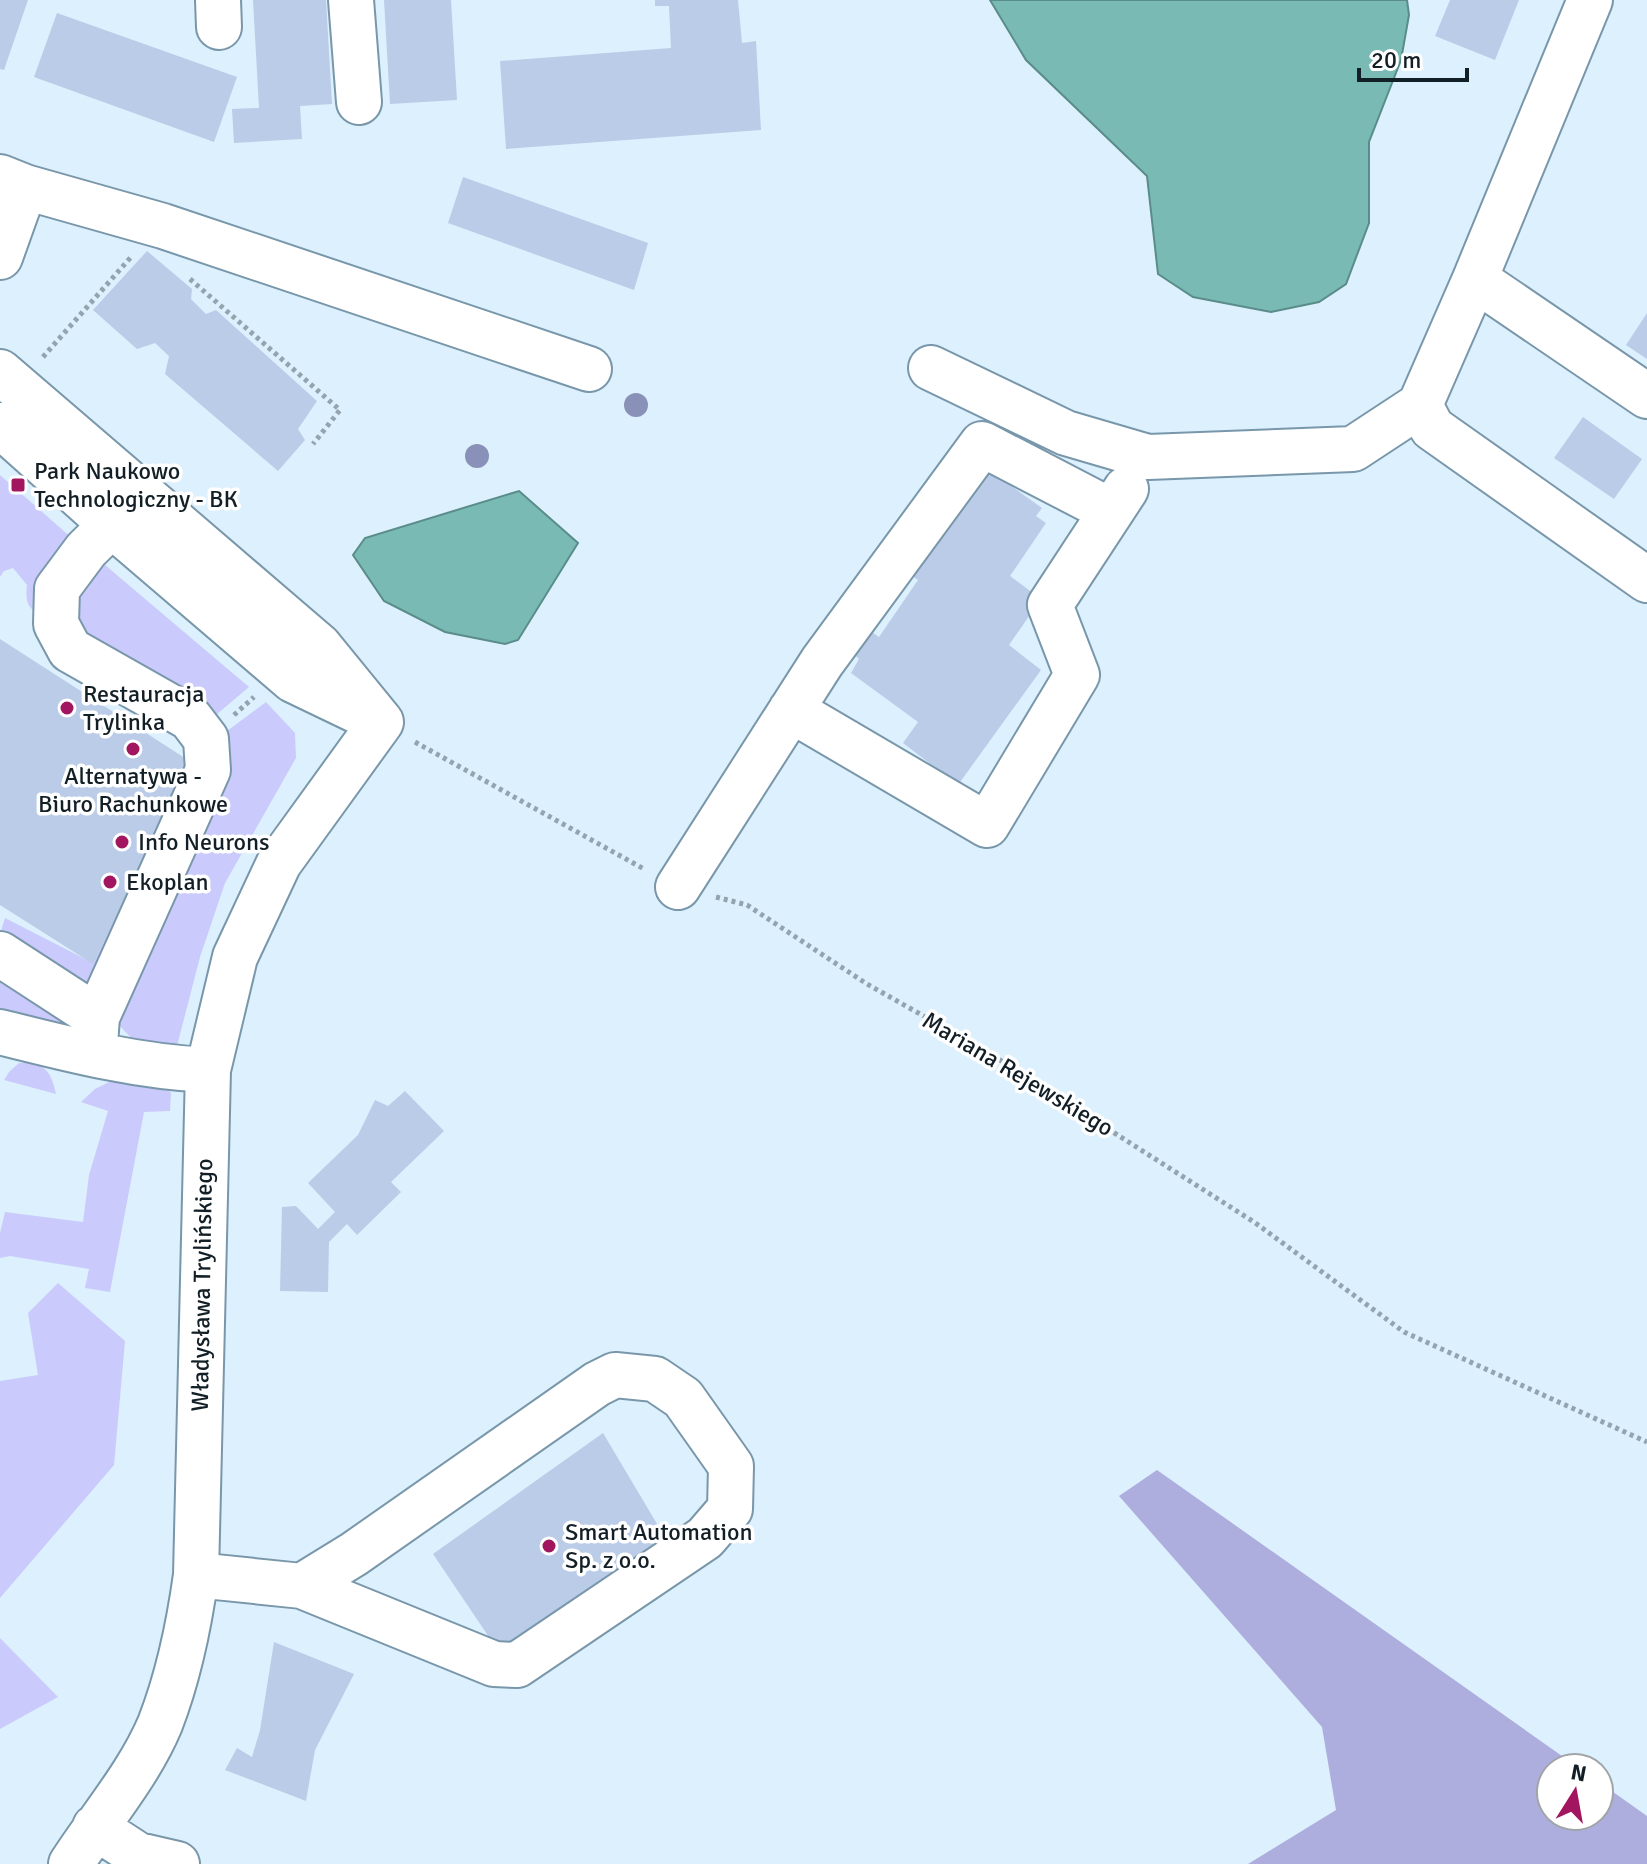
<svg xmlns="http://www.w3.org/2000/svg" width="1647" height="1864" font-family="Signika,sans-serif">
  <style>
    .green { fill: #cacbfc }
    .forest { fill: #adaede }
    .water { fill: #79bbb4; stroke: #5a8c89; stroke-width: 2 }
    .building { fill: #bacce8 }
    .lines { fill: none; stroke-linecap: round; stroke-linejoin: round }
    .minor-casing { stroke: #7997aa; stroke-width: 48 }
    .path { stroke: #93a4ae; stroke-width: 5; stroke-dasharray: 4 4; stroke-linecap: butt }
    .minor { stroke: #fff; stroke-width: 44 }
    .tree { fill: #8a91b8 }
    .poi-dot { fill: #a1165f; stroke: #fff; stroke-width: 3 }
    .labels { text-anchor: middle; stroke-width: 7; stroke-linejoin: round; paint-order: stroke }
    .poi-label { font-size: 24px; fill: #131f26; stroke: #fff; text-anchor: start }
    .street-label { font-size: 24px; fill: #131f26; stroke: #fff }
  </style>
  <rect width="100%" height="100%" fill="#ddf0fd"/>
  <!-- green -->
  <path class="green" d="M0,475L73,539L37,612C25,607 26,596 27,585L13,568L4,571L0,577Z
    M98,559L249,687L210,720L82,643L67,600Z
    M266,702L295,733L296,758L225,883L200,957L177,1046L135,1042L118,1024L219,737Z
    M166,806L98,990L82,992L0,934L5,918L93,963Z
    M0,973L80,1030L0,1016Z
    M19,1063C44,1062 51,1070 56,1094L4,1080L9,1072Z
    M111,1081L143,1084L171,1092L170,1111L144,1112L110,1292L85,1288L89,1269L10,1256L0,1258V1233L5,1212L83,1222L89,1175L108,1111L81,1102L95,1089Z
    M58,1283L125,1341L114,1465L0,1598V1381L38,1375L28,1313Z
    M0,1638L58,1697L0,1729Z"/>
  <!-- forest -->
  <path class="forest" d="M1157,1470L1579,1768H1551V1816H1599V1782L1647,1816V1864H1248L1336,1810L1322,1727L1119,1496Z"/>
  <!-- water -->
  <path class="water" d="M990,0H1407L1409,15L1401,60L1369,142V223L1346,284L1319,302L1271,312L1193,297L1158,274L1147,176L1026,60Z
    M519,491L578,543L518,640L505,644L445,632L384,601L353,555L365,538Z"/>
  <!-- building -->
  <path class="building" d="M0,0H28L4,70L0,69Z
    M253,0H326L332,104L300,106L302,139L234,143L232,109L259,108Z
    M384,0H451L457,100L390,104Z
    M655,0H738L742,43L756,41L761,130L506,149L500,61L671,48L669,6H655Z
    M1450,0H1519L1495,60L1435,36Z
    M57,13L237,77L214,142L34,77Z
    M463,177L648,243L634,290L448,223Z
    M147,251L192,289L191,299L206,314L216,310L317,401L298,429L305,440L278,471L165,374L169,356L155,343L137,349L93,310Z
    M1647,313V359L1626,345Z
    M1583,417L1642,459L1614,499L1554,458Z
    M986,468L1042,508L1036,516L1046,523L1010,576L1041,599L1009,645L1041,670L958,785L903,743L918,722L851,673L859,659L854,654L869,630L879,637L918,580L909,574Z
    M0,639L191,762L93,964L0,905Z
    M405,1091L444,1131L391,1182L401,1192L357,1235L347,1224L329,1242L328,1292L280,1291L282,1207L296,1206L318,1229L335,1212L308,1183L358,1135L375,1100L388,1106Z
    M603,1433L666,1539L499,1652L433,1554Z
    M274,1642L354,1674L315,1750L306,1801L225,1770L237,1748L252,1757L260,1730Z"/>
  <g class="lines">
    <defs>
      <path id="minor" d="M218,0L219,27
        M351,0L359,102
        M0,177L25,187L163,226L589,369
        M0,257L25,187
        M1475,279L1647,396
        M931,368L1066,433L1148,457L1353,449L1420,405L1475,279L1590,0
        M0,372L319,646L381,722
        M1420,405L1432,428L1647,580
        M0,425L112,525L293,680L370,717
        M791,710L987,825L1077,675L1050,605L1126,489
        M678,887L822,662L982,444L1111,511
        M0,954L97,1017L95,1044
        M97,1017L208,770L206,739L190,718L70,650L56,624L57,589L86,550L143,494
        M0,1032C68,1049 137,1067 208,1070
        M196,1575L302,1586L354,1554L597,1384L615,1375L655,1379L683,1398L731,1466L730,1509L705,1538L517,1665L494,1664L302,1586
        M95,1827L138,1855L177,1864
        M71,1864C100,1819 139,1774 160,1724C179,1675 189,1626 196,1575L208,1070L235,957L279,863L381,722"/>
    </defs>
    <!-- minor casing -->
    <use href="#minor" class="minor-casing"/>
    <!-- path -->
    <path class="path" d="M190,279L340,410L313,444
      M43,357L132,256
      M234,715L254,697
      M415,742L644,869
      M716,897L747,905L867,984L989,1053L1254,1222L1404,1332L1647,1442"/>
    <!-- minor -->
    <use href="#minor" class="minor"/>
  </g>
  <!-- trees -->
  <g class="tree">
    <circle cx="636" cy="405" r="12"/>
    <circle cx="477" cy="456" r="12"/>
  </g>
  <!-- markers -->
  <g class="poi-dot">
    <rect x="10" y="477" width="16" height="16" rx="4"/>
    <circle cx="67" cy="708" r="8"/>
    <circle cx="133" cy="749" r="8"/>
    <circle cx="122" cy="842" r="8"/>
    <circle cx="110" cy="882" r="8"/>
    <circle cx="549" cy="1546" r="8"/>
  </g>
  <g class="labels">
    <!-- poi labels -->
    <g class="poi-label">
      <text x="34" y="479">Park Naukowo<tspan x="34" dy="28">Technologiczny - BK</tspan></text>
      <text x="83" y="702">Restauracja<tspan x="83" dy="28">Trylinka</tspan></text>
      <text x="133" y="784" text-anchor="middle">Alternatywa -<tspan x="133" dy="28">Biuro Rachunkowe</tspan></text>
      <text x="138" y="850">Info Neurons</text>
      <text x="126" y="890">Ekoplan</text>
      <text x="565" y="1540">Smart Automation<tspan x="565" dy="28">Sp. z o.o.</tspan></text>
    </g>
    <!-- street labels -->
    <g class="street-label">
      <text transform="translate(1018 1074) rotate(31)" y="8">Mariana Rejewskiego</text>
      <text transform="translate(202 1285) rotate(-89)" y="8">Władysława Trylińskiego</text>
    </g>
  </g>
  <!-- north arrow -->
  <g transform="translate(1575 1792) rotate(11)"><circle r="38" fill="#ffffff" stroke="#a1a5a8" stroke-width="2"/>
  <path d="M0-6L14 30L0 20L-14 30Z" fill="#a1165f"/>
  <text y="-12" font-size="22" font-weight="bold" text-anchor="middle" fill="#131f26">N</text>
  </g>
  <!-- scale -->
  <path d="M1359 68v12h108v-12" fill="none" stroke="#131f26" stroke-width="4"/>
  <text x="1371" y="68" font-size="24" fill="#131f26" stroke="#ffffff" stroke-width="6" paint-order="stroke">20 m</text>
</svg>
